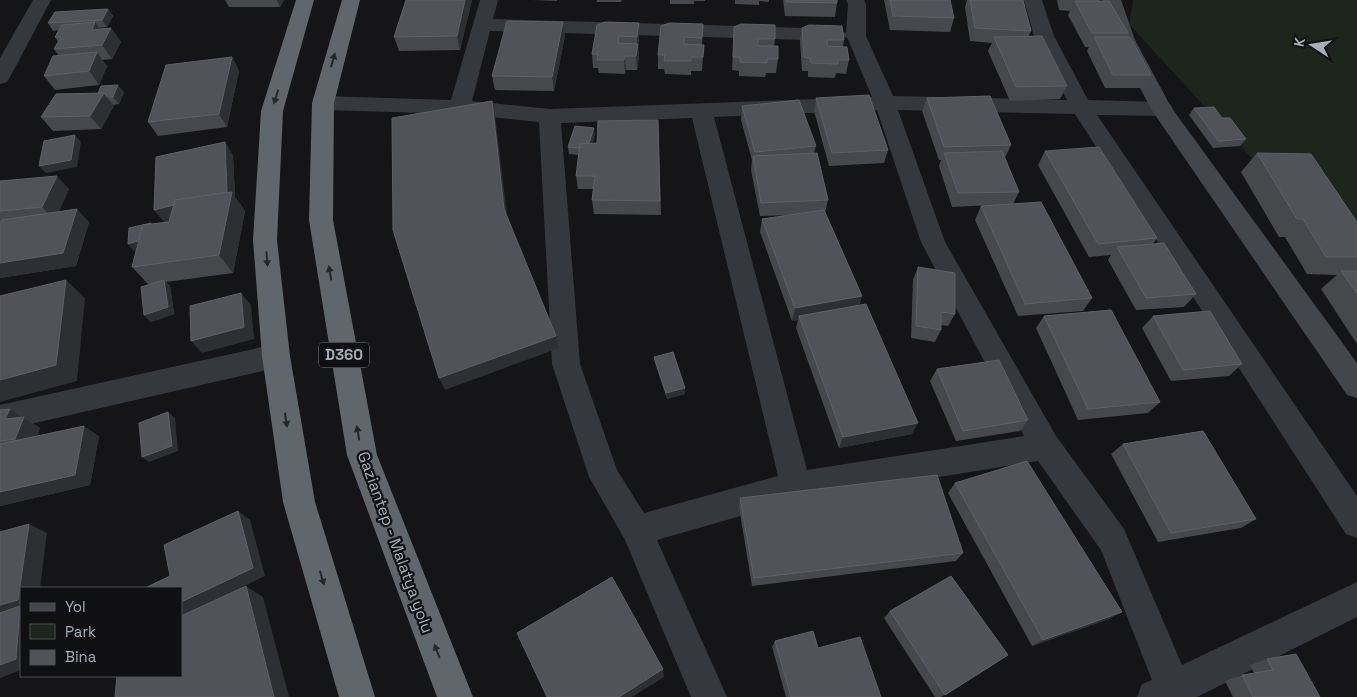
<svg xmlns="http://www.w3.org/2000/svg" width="1357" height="697" font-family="'Space Grotesk',sans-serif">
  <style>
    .green { fill: #1d251d }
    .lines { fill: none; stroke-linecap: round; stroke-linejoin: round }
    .street { fill: #35383c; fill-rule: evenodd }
    .secondary { fill: #43474c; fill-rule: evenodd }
    .highway { fill: #61666d; fill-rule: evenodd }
    .wall { fill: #46484c }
    .shaded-wall { fill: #2e2f32 }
    .building { fill: #515358; stroke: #5e6167 }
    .oneway { fill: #242629 }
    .labels { text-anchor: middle; stroke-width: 4.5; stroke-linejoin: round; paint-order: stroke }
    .shield { fill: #101012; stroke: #797f86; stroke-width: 1 }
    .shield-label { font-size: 15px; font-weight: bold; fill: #a6aeb8 }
    .street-label { font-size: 16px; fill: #a6aeb8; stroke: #101012 }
  </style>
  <rect width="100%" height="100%" fill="#151517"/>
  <!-- green -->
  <path class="green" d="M1133,0H1357V273L1129,24Z"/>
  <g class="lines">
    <!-- street -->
    <path class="street" d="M33,0H51L10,77L7,82L0,84V58Z
      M480,0H498L493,19L838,29L846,33L848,4L846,0H864L866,4V36L893,96L1067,100L1034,36L1024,0H1042L1054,36L1088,100L1162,102L1170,104L1173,109L1170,114L1162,116L1097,115L1357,496V538L1346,534L1075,114L898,110L945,242L1056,436L1124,529L1182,665L1357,582V617L1197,697H1137L1142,684L1152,680L1101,550L1038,461L796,500L657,540L727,697H691L625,540L589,477L552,364L539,122L460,114L323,110L315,108L312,103L315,98L323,96L451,100ZM490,31L838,41L847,37L872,97L550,109L472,101ZM877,110L921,242L1024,436L807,470L714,117ZM692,118L778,476L644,513L617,470L580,364L561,123Z
      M276,344L286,348L290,356L286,364L276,368L0,431V405Z"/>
    <!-- secondary -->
    <path class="secondary" d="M1103,0H1121L1135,40L1171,107L1357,363V398L1347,395L1151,109L1115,40Z"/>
    <!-- highway -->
    <path class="highway" d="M296,0H314L283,111L277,240L290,356L315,502L375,697H339L283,502L262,356L253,240L261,111Z
      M342,0H360L334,103L333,220L377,455L473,697H437L347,455L309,220L312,103Z"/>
  </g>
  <!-- wall -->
  <path class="wall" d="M225,0H284L280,7H229Z
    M472,0L460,50L399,51L394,37Z
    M532,0H557V1Z
    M597,0H622L621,2H597Z
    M670,0H705V1H694V4H670Z
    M735,0H769V2L759,1V5L735,4Z
    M783,0H837V3L835,17L785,16Z
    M884,0H950L954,18L950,32L890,30Z
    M967,0H1023L1031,31L1028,37L1067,86L1060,99L1010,101L988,51L992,43L970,41L965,7Z
    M1057,0H1099V1L1128,33L1126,37L1151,75L1142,88H1105L1087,51L1089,47H1085L1068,15L1070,11L1059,10Z
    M108,9L113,16L107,27L99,28L100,29L111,28L121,42L112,59L102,60L107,66L99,85L55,90L44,76L59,56L54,49L58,42L55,37L59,30L53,31L48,23Z
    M563,22L565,36L554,91L495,90L492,76Z
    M703,24L702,45L703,58L702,71H691V75L665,74L664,69H658V55Z
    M597,25L639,37L638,46L639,57L637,70H626L625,74L599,73L598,68H593L592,54Z
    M734,27L775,39L774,46L778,59L776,73H766L765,77L739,76V71L732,70Z
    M802,28L844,40L843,47L849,60L846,74L836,73L835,78L808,77V71H802L800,42Z
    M232,57L239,71L227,127L158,136L148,122Z
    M124,92L119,104L113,105L114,106L101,129L53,131L41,117Z
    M816,98L888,150L884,163L829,166L814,111Z
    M927,98L1011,145L1005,158L1019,192L1013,204L1092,298L1083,311L1018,316L975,220L981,206L993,205L952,207L939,166L941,160H939L922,111Z
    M742,106L816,146L814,153L828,200L825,213L862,296L859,306L912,434L839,448L796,328L798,320L792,321L760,232L762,219L791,215L760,216L751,170L752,160L741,120Z
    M1194,108L1222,118L1246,139L1240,146L1213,148L1189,115Z
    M658,120L661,215L594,214L592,200L593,189H578L576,176L579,155L569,154L568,147L595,135L592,143H597Z
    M225,142L233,156L235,197L245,211L233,273L166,282L170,286L174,314L151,322L144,315L153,284H148L132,267L136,250L134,251L152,224L165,222L154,210Z
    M1045,151L1157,238L1153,244L1196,294L1184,307L1136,310L1108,260L1111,255L1089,257L1038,165Z
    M1257,153L1357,222V344L1321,289L1337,275L1307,274L1285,237H1279L1241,172Z
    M0,181L69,189L59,211L89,222L76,266L0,278Z
    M918,267L955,314L948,326L941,325V330L935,342L911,338L913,280Z
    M1044,316L1160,402L1148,413L1078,420L1036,328Z
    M1153,316L1242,364L1229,376L1171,381L1142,328Z
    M654,357L685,388V394L667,399L655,363Z
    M937,369L1028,420L1020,431L956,441L930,381Z
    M10,409L40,428L37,436H99L90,485L0,506V410Z
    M1123,444L1256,519L1241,528L1158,542L1111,454Z
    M955,483L1109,619L1032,646L948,493Z
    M740,498L963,553L956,561L752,586L739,507Z
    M890,611L1008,655L941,697H935L884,618Z
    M775,641L881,697H786L772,647Z
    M1267,659L1320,697H1233L1225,681L1242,675L1254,673L1250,665Z"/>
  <!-- shaded-wall -->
  <path class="shaded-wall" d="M277,0H284L280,7Z
    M465,0H472L460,50L457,36Z
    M108,9L113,16L107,27L102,20Z
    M95,22L105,36L92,30Z
    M563,22L565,36L554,91L552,77Z
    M639,23V37L638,46L639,57L637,70L636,56L637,48V37Z
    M111,28L121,42L112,59L102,45Z
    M97,52L107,66L99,85L89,71Z
    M625,56L626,70L625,74L624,60Z
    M232,57L239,71L227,127L219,114Z
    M118,85L124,92L119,104L113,97Z
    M104,93L114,106L101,129L90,116Z
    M492,101L495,115L508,222L504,209Z
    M594,128L595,135L589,156L588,149Z
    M75,135L81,142L77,167L46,173L39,166Z
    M225,142L233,156L235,197L245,211L233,273L219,255L165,223L154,210Z
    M57,176L69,189L55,221L42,207Z
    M77,209L89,222L76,266L0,278V263Z
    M151,223L156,230L155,246L134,251L128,244Z
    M66,280L85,298L77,381L0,402V380Z
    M164,280L170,286L174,314L151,322L144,315Z
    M241,293L251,305L254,339L202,353L191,341Z
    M862,296L858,308L799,316L798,320L792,321L795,308Z
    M556,336L559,348L445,390L439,378Z
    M685,388V394L667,399L666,393Z
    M10,409L40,428L32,450L15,439L5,419Z
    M168,412L175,418L178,451L149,462L142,457Z
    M918,423L912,434L839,448L843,437Z
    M84,426L99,436L90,485L0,506V492Z
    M238,511L250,520L265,576L181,617V602Z
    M29,524L47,533L40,588H21V670L0,678V605Z
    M246,586L263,597L289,697H274Z
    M1122,612L1109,619L1032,646L1043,640Z
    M663,669L664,677L632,697H619Z"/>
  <!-- building -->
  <path class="building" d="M406,0H465L457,36L394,37Z
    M786,0H837V3L786,2Z
    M890,0H950L954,18L893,16Z
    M970,0H1023L1031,31L975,28Z
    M1075,1H1109L1128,33H1092Z
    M108,9L102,20L48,23L55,12Z
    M507,21L563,22L552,77L492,76Z
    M95,22L92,30L111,28L102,45L54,49L61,37H55L62,25Z
    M605,22L639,23L637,37L619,36L618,43L638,44L636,56H625L624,60H597L598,54H592L597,25Z
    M669,23L703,24L702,38L684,37V44L704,45L703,57H691V61H664L665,55H658L661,26Z
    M741,24L775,25V39H758V46H778V59H767V63L740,62V57H733L734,27Z
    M809,25L842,26L844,40H827V46L847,47L849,60H837L838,64L811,63L810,58L804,57L802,28Z
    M1042,36L1067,86L1016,87L994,37Z
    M1094,37H1130L1151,75H1113Z
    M97,52L89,71L44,76L53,56Z
    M232,57L219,114L148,122L166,65Z
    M118,85L113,97H107L104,93H98L101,86Z
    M104,93L90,116L41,117L56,94Z
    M869,95L888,150L832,153L816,98Z
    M990,96L1011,145L944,147L927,98Z
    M799,100L816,146L755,152L742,106Z
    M492,101L504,209L556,336L439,378L393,230L392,118Z
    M1214,107L1222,118H1230L1246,139L1218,141L1194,108Z
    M658,120L660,201L592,200L595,176H576L580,144L597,143L598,121Z
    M575,126L594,128L589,143L580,144V148L568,147Z
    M75,135L71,160L39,166L44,141Z
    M225,142L227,192L175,200L174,205L154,210L156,157Z
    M1099,147L1157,238L1098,244L1045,151Z
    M1002,151L1019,192L958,193L944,153Z
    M817,153L828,200L761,203L753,156Z
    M1257,153L1311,154L1357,222V257H1326L1303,219H1297Z
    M57,176L42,207L0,211V181Z
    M232,192L219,255L132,267L143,225L169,222L175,200Z
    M1041,202L1092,298L1025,304L981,206Z
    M77,209L63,253L0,263V225L2,220Z
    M824,210L862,296L795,308L762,219Z
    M151,223V224L143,225L138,241L128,244L129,228Z
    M1164,243L1196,294L1146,298L1117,247Z
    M918,267L955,273V314L941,312V330L916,326Z
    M1341,271H1357V294Z
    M66,280L56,365L0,380V296Z
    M164,280L168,307L144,315L141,287Z
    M241,293L244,327L191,341L190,306Z
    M866,304L918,423L843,437L799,316Z
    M1111,310L1160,402L1088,409L1044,316Z
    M1210,311L1242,364L1183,370L1153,316Z
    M673,352L685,388L666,393L654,357Z
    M999,360L1028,420L963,431L937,369Z
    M10,409L5,419L24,417L15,439L0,441V410Z
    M168,412L172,446L142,457L139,423Z
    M84,426L75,475L0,492V444Z
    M1203,431L1256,519L1171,533L1123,444Z
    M1027,461L1122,612L1043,640L955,483Z
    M937,475L963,553L754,578L740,498Z
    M238,511L253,568L181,602V588H145L170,576L164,545Z
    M29,524L18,600L0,605V532Z
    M951,576L1008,655L945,695L890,611Z
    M612,577L663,669L619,697H547L517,633Z
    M246,586L274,697H115L117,676H181V616Z
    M20,606L16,659L0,665V613Z
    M813,631L818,648L860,637L881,697H791L775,641Z
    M1296,654L1320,697H1253L1242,675L1273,670L1267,659Z"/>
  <!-- one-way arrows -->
  <defs><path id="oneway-solid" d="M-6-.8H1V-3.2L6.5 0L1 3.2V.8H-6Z" transform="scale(1.25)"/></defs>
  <g class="oneway">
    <use href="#oneway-solid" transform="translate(333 60) rotate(-74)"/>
    <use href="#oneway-solid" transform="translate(276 97) rotate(107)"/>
    <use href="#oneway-solid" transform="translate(267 259) rotate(85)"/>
    <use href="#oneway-solid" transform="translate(330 273) rotate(-100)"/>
    <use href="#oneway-solid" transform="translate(286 420) rotate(81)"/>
    <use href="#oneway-solid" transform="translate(358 433) rotate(-100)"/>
    <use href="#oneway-solid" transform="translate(322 578) rotate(73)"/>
    <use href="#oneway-solid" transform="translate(437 651) rotate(-111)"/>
  </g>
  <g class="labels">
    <!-- shield labels -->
    <rect class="shield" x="319" y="342.5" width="50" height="25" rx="4"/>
    <g class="shield-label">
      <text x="344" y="360">D360</text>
    </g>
    <!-- street labels -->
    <g class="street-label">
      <text transform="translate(396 542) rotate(70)" y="6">Gaziantep - Malatya yolu</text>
    </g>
  </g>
  <!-- legend -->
  <rect x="20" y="587" width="162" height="90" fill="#101012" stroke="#4c4f54"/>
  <rect x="30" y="603" width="25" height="8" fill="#43474c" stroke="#4c4f54"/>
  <text x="65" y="612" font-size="15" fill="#a6aeb8">Yol</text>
  <rect x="30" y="624" width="25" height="15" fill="#1d251d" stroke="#4c4f54"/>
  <text x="65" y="637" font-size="15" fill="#a6aeb8">Park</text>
  <rect x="30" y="650" width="25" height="15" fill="#515358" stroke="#4c4f54"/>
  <text x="65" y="662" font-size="15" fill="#a6aeb8">Bina</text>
  <!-- north arrow -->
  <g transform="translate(1312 45) rotate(282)" stroke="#101012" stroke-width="4" paint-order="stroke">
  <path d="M0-4L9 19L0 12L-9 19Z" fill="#a6aeb8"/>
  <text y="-8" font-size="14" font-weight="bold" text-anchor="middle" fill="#a6aeb8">K</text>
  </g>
</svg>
